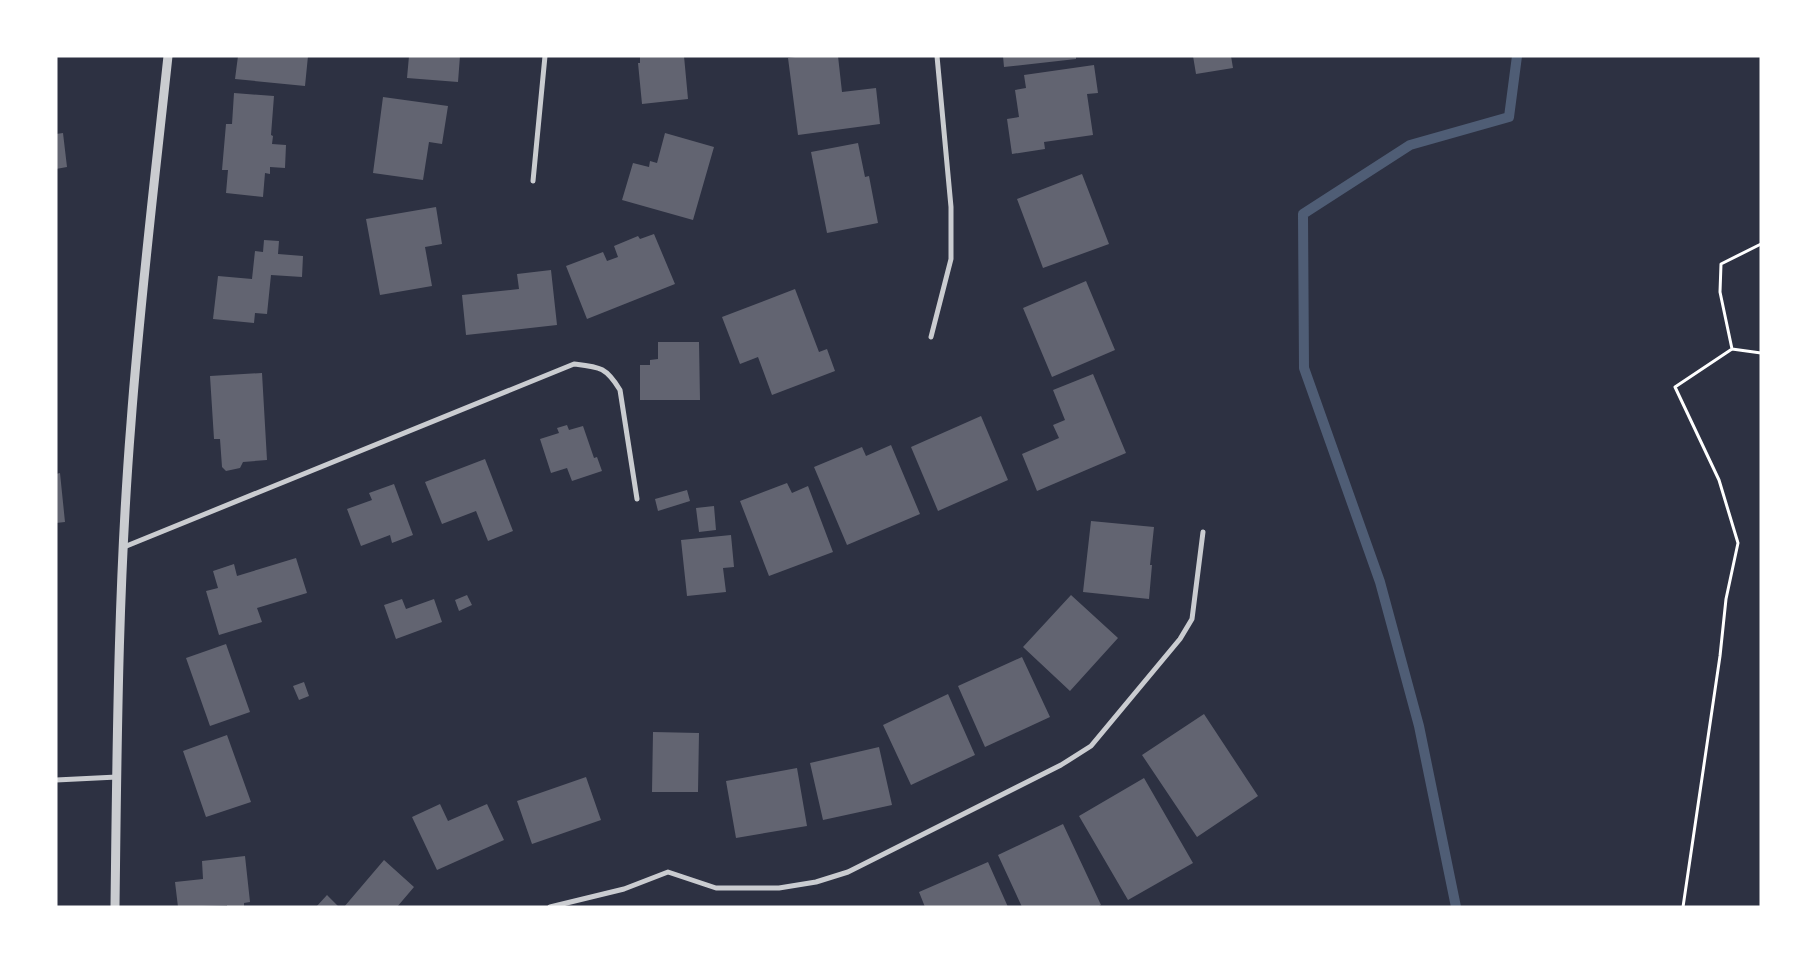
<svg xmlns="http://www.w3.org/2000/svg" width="1817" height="963" font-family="'Roboto Serif',serif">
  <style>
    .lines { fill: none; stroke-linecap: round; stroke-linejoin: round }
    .stream { stroke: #4f5d75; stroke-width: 10 }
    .building { fill: #626471 }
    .path { stroke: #fff; stroke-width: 3 }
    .minor { stroke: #caccd0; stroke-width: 5 }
    .tertiary { stroke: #caccd0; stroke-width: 9 }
  </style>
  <rect width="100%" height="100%" fill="#2d3142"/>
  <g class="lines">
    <!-- stream -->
    <path class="stream" d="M1456,907L1419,726L1380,582L1304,368L1303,214L1410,145L1509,117L1517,56"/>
  </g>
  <!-- building -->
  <path class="building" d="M238,56H308L305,86L235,79Z
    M409,56H460L458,82L407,78Z
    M640,56H684L688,99L642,104L638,63H640Z
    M802,56H838L842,92L876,88L880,124L798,135L788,58Z
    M1003,56H1076V59L1004,67Z
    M1193,56H1231L1233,68L1196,74Z
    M1094,65L1098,93L1087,94L1093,135L1044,142L1045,149L1012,154L1007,119L1019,117L1015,90L1026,88L1024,75Z
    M234,93L274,96L271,135L273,136L272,144L286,145L285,168L270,167V174L265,173L263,197L226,193L228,170H222L226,124H232Z
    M383,97L448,106L442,144L429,142L423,180L373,173Z
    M63,133L67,167L56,169V134Z
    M665,133L714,147L693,220L622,200L633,163L649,167L650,161L657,163Z
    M858,143L865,177L869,176L878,223L827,233L811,152Z
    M1082,174L1109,244L1043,268L1017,199Z
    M436,207L442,244L425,247L432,286L380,295L366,219Z
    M654,234L675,284L587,319L566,266L603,252L607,261L618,257L614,246L638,236L640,239Z
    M264,240L279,241L278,254L303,256L302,277L271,275L267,314L255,313L254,323L213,319L218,276L252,279L255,251L263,252Z
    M551,270L557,325L466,335L462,295L519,289L517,274Z
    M1086,281L1115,350L1052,377L1023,308Z
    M795,289L819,352L827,349L835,371L772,395L758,357L740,364L722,317Z
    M658,342H699L700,400H640V365H650V360L658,359Z
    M262,373L267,460L243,462L240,468L226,471L222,467L220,439H214L210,376Z
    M1093,374L1126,453L1037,491L1022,454L1059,438L1053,425L1065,420L1053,390Z
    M981,416L1008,480L938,511L911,447Z
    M567,425L569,430L583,426L594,458L597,457L602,471L572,481L567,468L551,473L540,439L559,433L557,428Z
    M891,445L920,514L847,545L814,467L862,447L866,456Z
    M485,459L513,531L488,541L476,511L442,524L425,482Z
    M60,473L65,522L56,523V474Z
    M787,483L792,493L808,486L833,552L769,576L740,501Z
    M394,484L413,535L392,543L390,535L361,546L347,509L372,500L369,493Z
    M687,490L690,501L658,511L655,499Z
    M714,506L716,530L699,532L696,508Z
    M1091,521L1154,527L1150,565H1152L1149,599L1083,592Z
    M731,535L734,567L723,568L726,592L687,596L681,540Z
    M296,558L307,593L257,608L262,622L219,635L206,591L218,588L213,571L234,564L237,576Z
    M467,595L472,605L459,611L455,600Z
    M1071,595L1118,638L1070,691L1023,647Z
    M402,599L406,609L434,599L442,622L396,639L384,605Z
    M226,644L250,712L210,726L186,658Z
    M1022,657L1050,717L985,747L958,686Z
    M304,682L309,696L299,700L293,686Z
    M948,694L975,755L911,785L883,725Z
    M1204,714L1258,796L1197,837L1142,755Z
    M653,732L699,733L698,792H652Z
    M227,735L251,802L206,817L183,751Z
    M879,747L892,805L823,820L810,763Z
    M797,768L807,826L736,838L726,781Z
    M586,777L601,820L532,844L517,801Z
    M1144,778L1193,863L1128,900L1079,816Z
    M440,804L448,821L487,804L504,840L437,870L412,817Z
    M1063,824L1101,905L1097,907H1022L998,855Z
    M245,856L250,902L244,903V907H227V905L178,907L175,882L203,879L202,861Z
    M384,860L414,887L397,907H344Z
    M988,862L1008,907H925L919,892Z
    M327,895L339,907H316Z"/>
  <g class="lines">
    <!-- path -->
    <path class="path" d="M1732,349L1720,292L1721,264L1761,244
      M1683,907L1720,656L1726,599L1738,543L1719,480L1675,387L1732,349L1761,353"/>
    <!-- minor -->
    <path class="minor" d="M533,181L545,56
      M931,337L951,259V207L937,56
      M124,547L574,364C600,367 606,367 620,390L637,499
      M56,780L117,777
      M550,907L624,889L668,872L716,888H779L816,882L848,872L1061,765L1091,746L1180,639L1192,619L1203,532"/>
    <!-- tertiary -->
    <path class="tertiary" d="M115,907C117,746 118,584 131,423C140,300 155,178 168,56"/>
  </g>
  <!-- border -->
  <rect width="1817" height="963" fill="none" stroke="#ffffff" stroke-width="115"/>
</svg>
